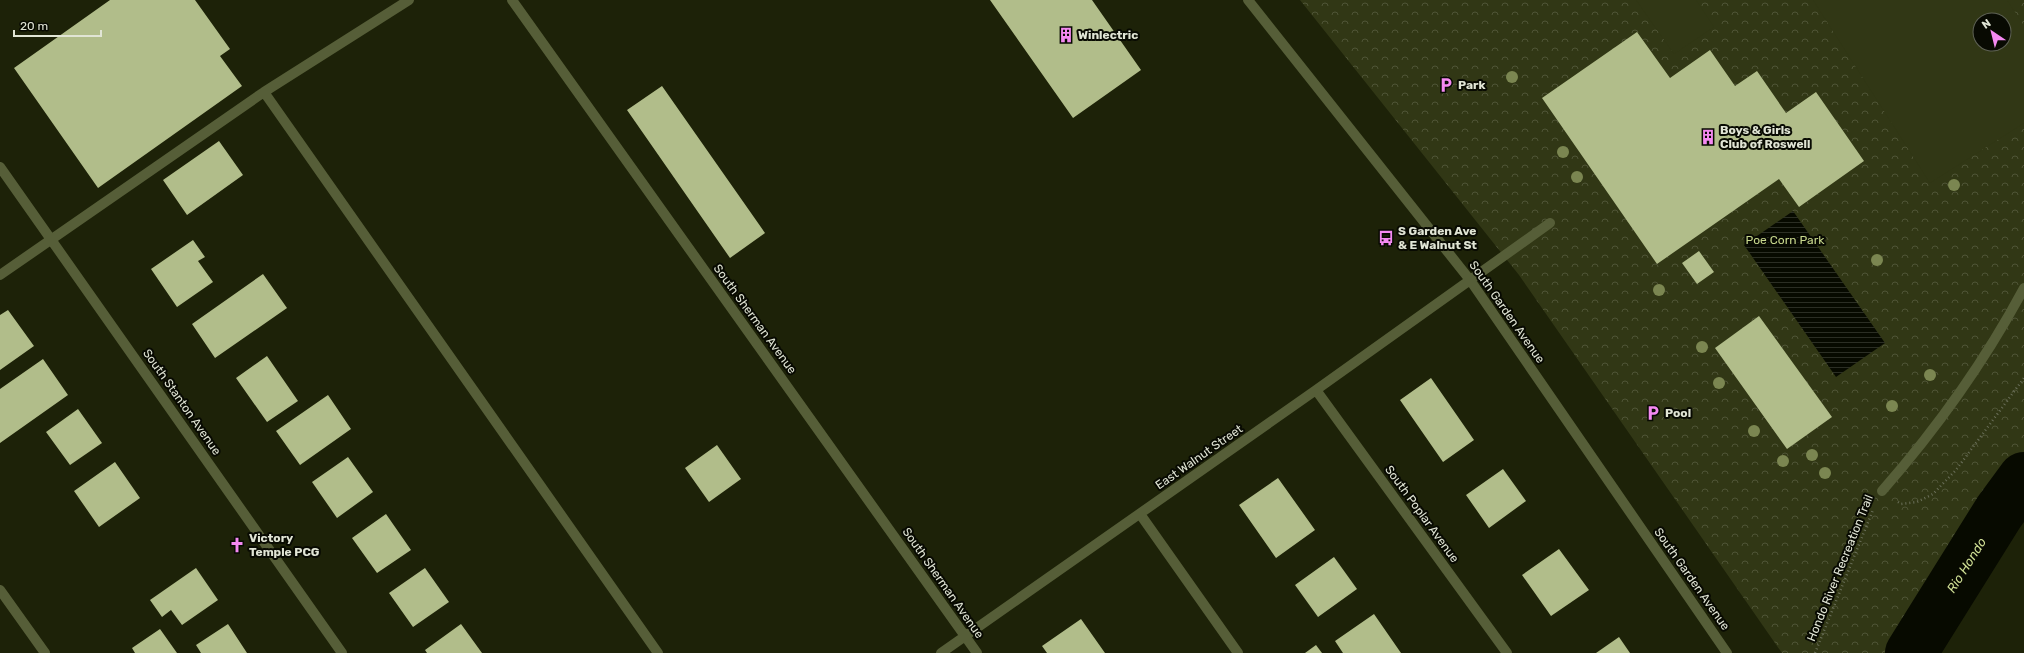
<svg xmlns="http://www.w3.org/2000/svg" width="2024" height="653" font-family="Rubik,sans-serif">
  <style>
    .forest { fill: url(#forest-crowns); fill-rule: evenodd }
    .pitch { fill: #313715; fill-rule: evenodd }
    .water { fill: url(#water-rules) }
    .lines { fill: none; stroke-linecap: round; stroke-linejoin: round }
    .river { stroke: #070a00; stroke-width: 52 }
    .building { fill: #b1bd8a }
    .path { stroke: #6a6f59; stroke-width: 2.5; stroke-dasharray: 1 3; stroke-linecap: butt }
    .minor { stroke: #565e38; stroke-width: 10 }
    .tree { fill: #7b8651 }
    .labels { text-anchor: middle; stroke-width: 4; stroke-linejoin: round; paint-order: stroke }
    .poi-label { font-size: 12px; font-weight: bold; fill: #e1e5d5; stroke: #080a02; text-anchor: start }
    .park-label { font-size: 12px; fill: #c8d88d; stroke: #080a02 }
    .street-label { font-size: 12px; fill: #e1e5d5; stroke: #080a02 }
    .water-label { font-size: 13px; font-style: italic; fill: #cede93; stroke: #080a02 }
  </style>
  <defs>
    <pattern id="forest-crowns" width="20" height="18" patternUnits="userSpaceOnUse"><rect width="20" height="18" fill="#313715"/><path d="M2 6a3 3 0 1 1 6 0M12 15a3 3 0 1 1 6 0" fill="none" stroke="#4f5436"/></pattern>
    <pattern id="water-rules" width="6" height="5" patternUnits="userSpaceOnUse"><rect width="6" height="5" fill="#070a00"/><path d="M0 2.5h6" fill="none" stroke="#2b2e24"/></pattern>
  </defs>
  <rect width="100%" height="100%" fill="#1d2208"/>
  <!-- forest -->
  <path class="forest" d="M1300,0H2024V478L1999,512L1911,653H1782L1519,275ZM1980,20H2004V44H1980Z"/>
  <!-- pitch -->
  <path class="pitch" d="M1636,0H1696L1714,27L1674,54Z
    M1813,0H2007L2024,26V123L1930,183ZM1980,20H2004V44H1980Z"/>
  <!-- water -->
  <path class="water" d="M1793,211L1885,343L1836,377L1744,245Z"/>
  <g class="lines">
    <!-- river -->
    <path class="river" d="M1911,653L1999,512L2024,478"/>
  </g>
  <!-- building -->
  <path class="building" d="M110,0H195L230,49L220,56L242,86L98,188L14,68Z
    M990,0H1092L1141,70L1073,118Z
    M1637,32L1670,78L1710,50L1735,86L1757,71L1786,113L1816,92L1864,161L1799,207L1779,179L1657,264L1542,98Z
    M662,86L765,233L730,258L627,110Z
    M219,141L243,175L187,215L163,180Z
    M193,240L205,257L198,261L213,282L177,307L151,269Z
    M1699,251L1714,272L1697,284L1682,263Z
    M263,274L287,308L215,358L192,324Z
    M8,310L34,346L0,370V315Z
    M1759,316L1832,417L1787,449L1715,348Z
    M267,356L298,401L267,422L236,378Z
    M43,359L68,395L0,443V389Z
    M1431,378L1474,440L1443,462L1400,400Z
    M328,395L351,429L300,465L276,431Z
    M78,409L102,443L70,465L46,432Z
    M717,445L741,479L709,502L685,468Z
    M348,457L373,492L337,518L312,482Z
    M115,462L140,498L99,527L74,491Z
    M1503,469L1526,501L1489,528L1466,495Z
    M1278,478L1315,530L1276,558L1239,505Z
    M386,514L411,550L377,573L352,538Z
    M1559,549L1589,590L1551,616L1522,575Z
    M1334,557L1357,589L1318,617L1295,585Z
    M196,568L218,600L182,625L171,610L162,617L150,600Z
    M425,568L449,602L413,627L389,593Z
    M1374,614L1401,653H1343L1335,641Z
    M1081,619L1105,653H1047L1042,646Z
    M228,624L247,653H201L196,645Z
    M461,624L482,653H427L425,650Z
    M160,629L177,653H135L132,648Z
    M1619,637L1630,653H1596Z
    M1316,645L1322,653H1305Z"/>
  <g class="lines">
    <!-- path -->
    <path class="path" d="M1898,502L1901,504L1917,502L1933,494L1956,470L2024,378
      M1815,653L1873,510"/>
    <!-- minor -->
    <path class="minor" d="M512,0L977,653
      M1248,0L1470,280L1727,653
      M264,92L658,653
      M0,167L342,653
      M0,275L264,92L409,0
      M1316,390L1507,653
      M1882,491C1938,427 1984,363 2024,288
      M1140,514L1238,653
      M0,590L45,653
      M941,653L1316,390L1550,223"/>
  </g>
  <!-- trees -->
  <g class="tree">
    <circle cx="1512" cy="77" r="6"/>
    <circle cx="1563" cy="152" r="6"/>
    <circle cx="1577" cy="177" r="6"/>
    <circle cx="1954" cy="185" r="6"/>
    <circle cx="1877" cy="260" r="6"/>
    <circle cx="1659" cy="290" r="6"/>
    <circle cx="1702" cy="347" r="6"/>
    <circle cx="1930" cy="375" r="6"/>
    <circle cx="1719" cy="383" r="6"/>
    <circle cx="1892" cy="406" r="6"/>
    <circle cx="1754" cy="431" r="6"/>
    <circle cx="1812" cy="455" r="6"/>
    <circle cx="1783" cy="461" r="6"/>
    <circle cx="1825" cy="473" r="6"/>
  </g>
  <!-- icons -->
  <defs>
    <symbol id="building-bare" viewBox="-9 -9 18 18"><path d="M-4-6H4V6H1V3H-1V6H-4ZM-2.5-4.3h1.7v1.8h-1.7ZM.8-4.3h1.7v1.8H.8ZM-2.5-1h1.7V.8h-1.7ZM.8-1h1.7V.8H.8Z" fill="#f489f1" stroke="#080a02" stroke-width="2.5" paint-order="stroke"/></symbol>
    <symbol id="parking-bare" viewBox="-9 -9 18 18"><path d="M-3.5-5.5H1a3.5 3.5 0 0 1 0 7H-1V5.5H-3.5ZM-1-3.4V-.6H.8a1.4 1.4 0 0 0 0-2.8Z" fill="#f489f1" stroke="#080a02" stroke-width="2.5" paint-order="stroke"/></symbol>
    <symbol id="bus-bare" viewBox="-9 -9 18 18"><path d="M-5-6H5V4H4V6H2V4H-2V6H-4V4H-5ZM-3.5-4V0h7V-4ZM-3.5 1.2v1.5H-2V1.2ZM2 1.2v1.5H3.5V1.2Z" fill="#f489f1" stroke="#080a02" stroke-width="2.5" paint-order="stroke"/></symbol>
    <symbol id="church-bare" viewBox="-9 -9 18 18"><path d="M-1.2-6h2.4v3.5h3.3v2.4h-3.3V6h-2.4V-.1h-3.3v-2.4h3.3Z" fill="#f489f1" stroke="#080a02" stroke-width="2.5" paint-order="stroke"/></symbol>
  </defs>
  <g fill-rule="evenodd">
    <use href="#building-bare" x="1055" y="24" width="22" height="22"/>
    <use href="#parking-bare" x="1435" y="74" width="22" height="22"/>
    <use href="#building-bare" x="1697" y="126" width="22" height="22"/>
    <use href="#bus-bare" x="1375" y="227" width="22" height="22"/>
    <use href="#parking-bare" x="1642" y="402" width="22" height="22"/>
    <use href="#church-bare" x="226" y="534" width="22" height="22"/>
  </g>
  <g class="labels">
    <!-- poi labels -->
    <g class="poi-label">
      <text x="1078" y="39">Winlectric</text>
      <text x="1458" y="89">Park</text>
      <text x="1720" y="134">Boys &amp; Girls<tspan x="1720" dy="14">Club of Roswell</tspan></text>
      <text x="1398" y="235">S Garden Ave<tspan x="1398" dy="14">&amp; E Walnut St</tspan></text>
      <text x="1665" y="417">Pool</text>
      <text x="249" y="542">Victory<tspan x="249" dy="14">Temple PCG</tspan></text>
    </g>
    <!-- park labels -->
    <g class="park-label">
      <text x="1785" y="244">Poe Corn Park</text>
    </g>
    <!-- street labels -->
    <g class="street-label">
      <text transform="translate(1507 312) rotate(55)" y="4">South Garden Avenue</text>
      <text transform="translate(755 319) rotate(54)" y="4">South Sherman Avenue</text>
      <text transform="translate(182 402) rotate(55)" y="4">South Stanton Avenue</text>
      <text transform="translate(1199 457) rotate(-35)" y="4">East Walnut Street</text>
      <text transform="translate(1422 514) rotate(54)" y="4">South Poplar Avenue</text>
      <text transform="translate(1840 568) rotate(-68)" y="4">Hondo River Recreation Trail</text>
      <text transform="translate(1692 579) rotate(55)" y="4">South Garden Avenue</text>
      <text transform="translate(943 583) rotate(55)" y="4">South Sherman Avenue</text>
    </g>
    <!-- water labels -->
    <g class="water-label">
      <text transform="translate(1966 565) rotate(-58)" y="5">Rio Hondo</text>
    </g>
  </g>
  <!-- north arrow -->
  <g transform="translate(1992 32) rotate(325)"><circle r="19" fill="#080a02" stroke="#5f6256"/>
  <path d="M0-3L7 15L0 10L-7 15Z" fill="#f489f1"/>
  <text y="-6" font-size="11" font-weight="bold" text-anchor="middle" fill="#e1e5d5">N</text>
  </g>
  <!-- scale -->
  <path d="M14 30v6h87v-6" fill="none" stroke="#e1e5d5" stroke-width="2"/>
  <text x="20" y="30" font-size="12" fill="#e1e5d5" stroke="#080a02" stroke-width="3" paint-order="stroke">20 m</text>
</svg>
